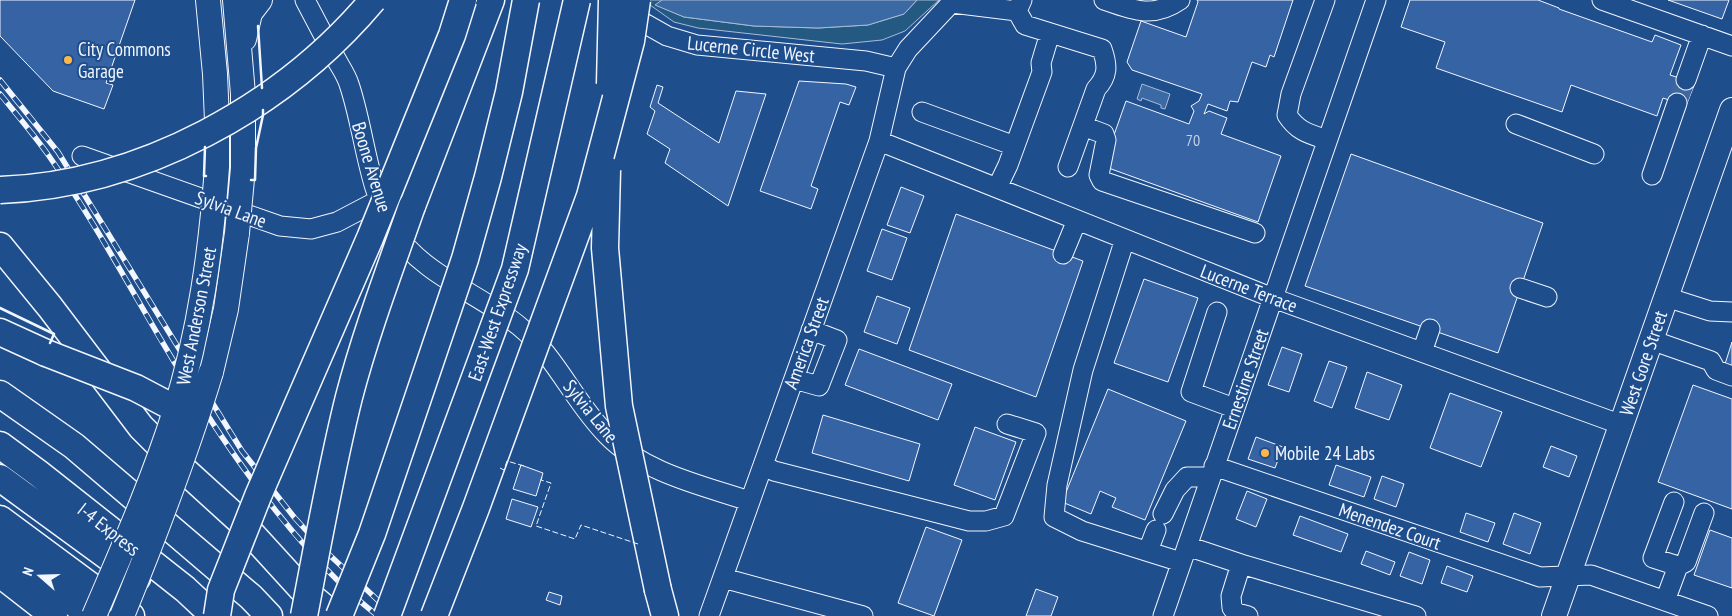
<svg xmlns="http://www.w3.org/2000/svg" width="1732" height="616" font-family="'PT Sans Narrow',sans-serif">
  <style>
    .green { fill: #245a82; stroke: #a8bbd7 }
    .water { fill: #3b69a3; stroke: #a8bbd7 }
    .building { fill: #3563a3; stroke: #f2f6ff }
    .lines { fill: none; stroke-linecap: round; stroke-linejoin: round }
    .minor-tunnel { stroke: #3f679d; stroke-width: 19; stroke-dasharray: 19 9; stroke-linecap: butt }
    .minor-casing { stroke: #f2f6ff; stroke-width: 21 }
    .major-casing { stroke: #f2f6ff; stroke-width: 26 }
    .highway-casing { stroke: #f2f6ff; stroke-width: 29 }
    .minor { stroke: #1f4e8c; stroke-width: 19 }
    .major { stroke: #1f4e8c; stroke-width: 24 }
    .highway { stroke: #1f4e8c; stroke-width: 26 }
    .rail-casing { stroke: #f2f6ff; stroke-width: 5.5 }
    .rail { stroke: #1f4e8c; stroke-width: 4; stroke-dasharray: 11; stroke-linecap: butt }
    .major-bridge-casing { stroke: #f2f6ff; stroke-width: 26; stroke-linecap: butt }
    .highway-bridge-casing { stroke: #f2f6ff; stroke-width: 29; stroke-linecap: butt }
    .major-bridge { stroke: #1f4e8c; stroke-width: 24 }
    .highway-bridge { stroke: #1f4e8c; stroke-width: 26 }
    .fence { stroke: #f2f6ff; stroke-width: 1; stroke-dasharray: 6 2.5; stroke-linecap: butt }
    .wall { stroke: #f2f6ff; stroke-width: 2.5 }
    .poi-dot { fill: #ffb74d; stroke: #1f4e8c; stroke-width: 2 }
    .labels { text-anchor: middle; stroke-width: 4; stroke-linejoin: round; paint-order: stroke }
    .number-label { font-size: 16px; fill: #c3d1e8 }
    .poi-label { font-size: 19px; fill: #f2f6ff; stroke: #1f4e8c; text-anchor: start }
    .street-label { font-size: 19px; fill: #f2f6ff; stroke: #1f4e8c }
  </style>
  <rect width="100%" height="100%" fill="#1f4e8c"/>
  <!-- green -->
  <path class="green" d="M643,0H662L656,5L684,17L754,26L818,28L868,25L904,14L917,0H939L905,31L882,40L842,44L698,28L674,22Z"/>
  <!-- water -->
  <path class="water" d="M662,0H917L904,14L868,25L818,28L754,26L684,17L655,5Z
    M1142,84L1170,94L1165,109L1161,108V105L1142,98L1141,101L1137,99Z"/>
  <!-- building -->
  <path class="building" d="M0,0H135L106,83L113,85L104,109L53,91L0,36Z
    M1197,0H1293L1274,57L1270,55L1266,67L1252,62L1238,102L1230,101L1227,111L1208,104L1204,114L1209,111L1227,118L1221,134L1281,156L1258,222L1103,166L1126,101L1189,124L1194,111L1191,106L1199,101L1202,94L1132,70L1127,62L1141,21L1186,37L1198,2Z
    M1410,0H1538L1559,8V9L1652,42L1655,35L1681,45L1670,75L1695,83L1686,106L1663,98L1657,116L1571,85L1562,112L1436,68L1445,42L1401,27Z
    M1668,0H1729L1722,19Z
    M799,81L846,84L856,87L849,105L840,102L811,186L818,189L811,209L760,191Z
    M657,85L663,87L658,103L719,143L736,91L766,94L728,206L665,163L670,149L647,134L655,111L650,107Z
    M1351,154L1543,223L1498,353L1305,286Z
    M901,187L924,196L910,233L887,225Z
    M956,214L1083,261L1036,397L909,350Z
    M882,229L907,238L892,280L867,271Z
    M1144,279L1198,298L1168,382L1114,363Z
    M877,296L910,308L897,344L864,332Z
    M1732,342V366L1725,364Z
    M1282,347L1302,354L1289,392L1268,385Z
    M859,349L952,384L938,420L845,385Z
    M1329,361L1347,367L1332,408L1314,401Z
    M1367,372L1402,385L1389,420L1355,408Z
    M1693,385L1732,399V509L1658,482Z
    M1108,389L1186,421L1145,520L1112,507L1116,498L1100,491L1091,514L1062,502Z
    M1450,393L1502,412L1481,467L1430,448Z
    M823,415L920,444L909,481L812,453Z
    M975,427L1016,442L995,500L954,485Z
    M1256,437L1283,447L1275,468L1248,459Z
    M1551,446L1577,456L1569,477L1543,467Z
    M521,465L543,473L536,496L513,489Z
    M1336,465L1371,477L1364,497L1329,485Z
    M1382,476L1404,484L1396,507L1374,499Z
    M1247,491L1267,499L1256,527L1236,519Z
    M512,499L538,507L531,527L506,519Z
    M1466,513L1495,523L1488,542L1460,532Z
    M1514,513L1541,523L1530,554L1503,544Z
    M1300,516L1348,534L1341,552L1293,535Z
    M926,527L962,540L934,616L898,603Z
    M1710,530L1732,538V588L1694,575Z
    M1366,551L1395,562L1390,575L1361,564Z
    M1409,552L1430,560L1422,584L1400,576Z
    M1447,566L1473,576L1467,592L1441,583Z
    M1036,589L1058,597L1051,616H1026Z
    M549,592L562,596L560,605L546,600Z"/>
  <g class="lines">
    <!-- minor-tunnel -->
    <path class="minor-tunnel" d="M1677,103L1686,80"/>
    <defs>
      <path id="minor" d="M305,0C315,19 325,38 335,57C339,65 346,74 349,84C365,131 367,188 394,231C424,276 479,293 519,326C556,356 574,402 607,435C644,473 701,485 749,501
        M1104,0C1132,10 1153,19 1180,0
        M1325,0L1291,94L1287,115C1298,132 1310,134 1327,140
        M1602,0L1732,46
        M952,3L1017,11L1022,0
        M627,8L644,23L667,36L697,45L866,61L896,68
        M1017,11L1025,25L1102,49C1108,66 1108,76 1096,89L1068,167
        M1686,80L1702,35
        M922,112L1015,146
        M1516,124L1594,154
        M1083,126L1104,134L1106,140L1099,175L1102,181L1255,233
        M879,141L1273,298L1622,425
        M82,156L280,226L311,229L337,222L379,200
        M1652,175L1677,103
        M997,188L1008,165L1042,72L1041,63L1050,33
        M1125,239L1083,370L1057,485L1054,517L1082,531L1181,562
        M1063,254L1077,220
        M1520,288L1547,297
        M1666,297L1710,311L1732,312
        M1217,312L1191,392L1234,408
        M1651,340L1711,361L1716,370L1732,376
        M1422,352L1430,329
        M794,379L819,386L837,340L811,330
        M763,465L774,471L969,521H986L1004,516L1036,433L1007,424
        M1214,466L1540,577L1591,575L1708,616
        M1674,502L1653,558L1678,566
        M1163,514L1175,490L1187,477H1210
        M1187,546L1241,564
        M1148,551L1156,530
        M723,578L863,616
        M1665,601L1678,566L1686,562L1704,513
        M709,616L879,141L896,68L908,49L954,0
        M1163,616L1376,0
        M1248,616L1237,613L1232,608L1231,596L1241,564L1416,616"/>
      <path id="major" d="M208,0L215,74L217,121V167
        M235,0L243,94V168
        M244,39L250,13L260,0
        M211,372L226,309L237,233
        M1554,616L1732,110"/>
      <path id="highway" d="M412,206L491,0
        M0,246L50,307L141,427L183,469L239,520L301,588L334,616
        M0,332L46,353
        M0,394L74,446L251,597L269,616
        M0,445L38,473L185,589L214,616
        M0,478L137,578
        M0,519L131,616
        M0,544L90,616
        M0,574L54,616
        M658,590L665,616"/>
    </defs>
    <!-- minor casing -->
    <use href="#minor" class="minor-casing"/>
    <!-- major casing -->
    <use href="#major" class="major-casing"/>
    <!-- highway casing -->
    <use href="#highway" class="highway-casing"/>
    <!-- minor -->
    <use href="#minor" class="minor"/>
    <!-- major -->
    <use href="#major" class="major"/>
    <!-- highway -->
    <use href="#highway" class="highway"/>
    <defs>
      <path id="rail" d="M0,80L58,152L242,451L294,517L321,547L384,606L398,616
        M0,94C17,115 34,135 49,156C95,222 132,292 173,360C222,441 276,520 343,586C354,597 366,606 378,616"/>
    </defs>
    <!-- rail casing -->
    <use href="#rail" class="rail-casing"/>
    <!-- rail -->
    <use href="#rail" class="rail"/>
    <defs>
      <path id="major-bridge" d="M237,233L243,168
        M94,616C123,548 153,481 175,411C200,331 211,250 217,167
        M122,616C155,535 186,455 211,372"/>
      <path id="highway-bridge" d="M610,84L612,0
        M607,170L605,248L619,406L658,590
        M0,190C141,185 283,107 373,0
        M46,353L136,388L176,409
        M217,616L221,590L258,496L370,238L452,35L463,0
        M304,616C318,543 331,469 349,397C366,332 390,269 412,206
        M339,616L372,534L465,259L488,177L509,92L526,0
        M387,616L515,269L577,0
        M434,616L476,508L590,196L631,41L637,0"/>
    </defs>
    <!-- major-bridge casing -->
    <use href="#major-bridge" class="major-bridge-casing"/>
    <!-- highway-bridge casing -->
    <use href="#highway-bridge" class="highway-bridge-casing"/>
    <!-- major-bridge -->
    <use href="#major-bridge" class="major-bridge"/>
    <!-- highway-bridge -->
    <use href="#highway-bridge" class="highway-bridge"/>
    <!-- fence -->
    <path class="fence" d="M500,468L504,470L507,461L524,466
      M542,477L541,480L551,483L536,526L575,539L581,525L638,544"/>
    <!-- wall -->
    <path class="wall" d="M258,26L262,88
      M205,147L204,176H206
      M251,180H255L256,148L263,115V110
      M0,308L54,334L50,343"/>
  </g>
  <!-- markers -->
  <g class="poi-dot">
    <circle cx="68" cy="60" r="5"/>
    <circle cx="1265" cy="453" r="5"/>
  </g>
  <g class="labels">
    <!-- number labels -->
    <g class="number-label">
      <text x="1193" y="146">70</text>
    </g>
    <!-- poi labels -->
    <g class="poi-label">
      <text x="78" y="56">City Commons<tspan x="78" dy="22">Garage</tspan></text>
      <text x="1275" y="460">Mobile 24 Labs</text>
    </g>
    <!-- street labels -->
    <g class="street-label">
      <text transform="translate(751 49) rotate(6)" y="7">Lucerne Circle West</text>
      <text transform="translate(372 167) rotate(73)" y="7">Boone Avenue</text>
      <text transform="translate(231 209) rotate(20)" y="7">Sylvia Lane</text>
      <text transform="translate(1249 288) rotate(21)" y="7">Lucerne Terrace</text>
      <text transform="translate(497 312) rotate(-71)" y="7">East-West Expressway</text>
      <text transform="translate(196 316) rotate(-79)" y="7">West Anderson Street</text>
      <text transform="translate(806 343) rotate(-70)" y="7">America Street</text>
      <text transform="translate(1643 363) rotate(-71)" y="7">West Gore Street</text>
      <text transform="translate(1245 379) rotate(-71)" y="7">Ernestine Street</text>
      <text transform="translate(591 411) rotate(51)" y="7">Sylvia Lane</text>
      <text transform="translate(1390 526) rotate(19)" y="7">Menendez Court</text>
      <text transform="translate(109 529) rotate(38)" y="7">I-4 Express</text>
    </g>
  </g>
  <!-- north arrow -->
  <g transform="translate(40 576) rotate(290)" stroke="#1f4e8c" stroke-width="4" paint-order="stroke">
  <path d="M0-4L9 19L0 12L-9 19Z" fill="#f2f6ff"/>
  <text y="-8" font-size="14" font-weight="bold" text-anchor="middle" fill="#f2f6ff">N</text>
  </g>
</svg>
